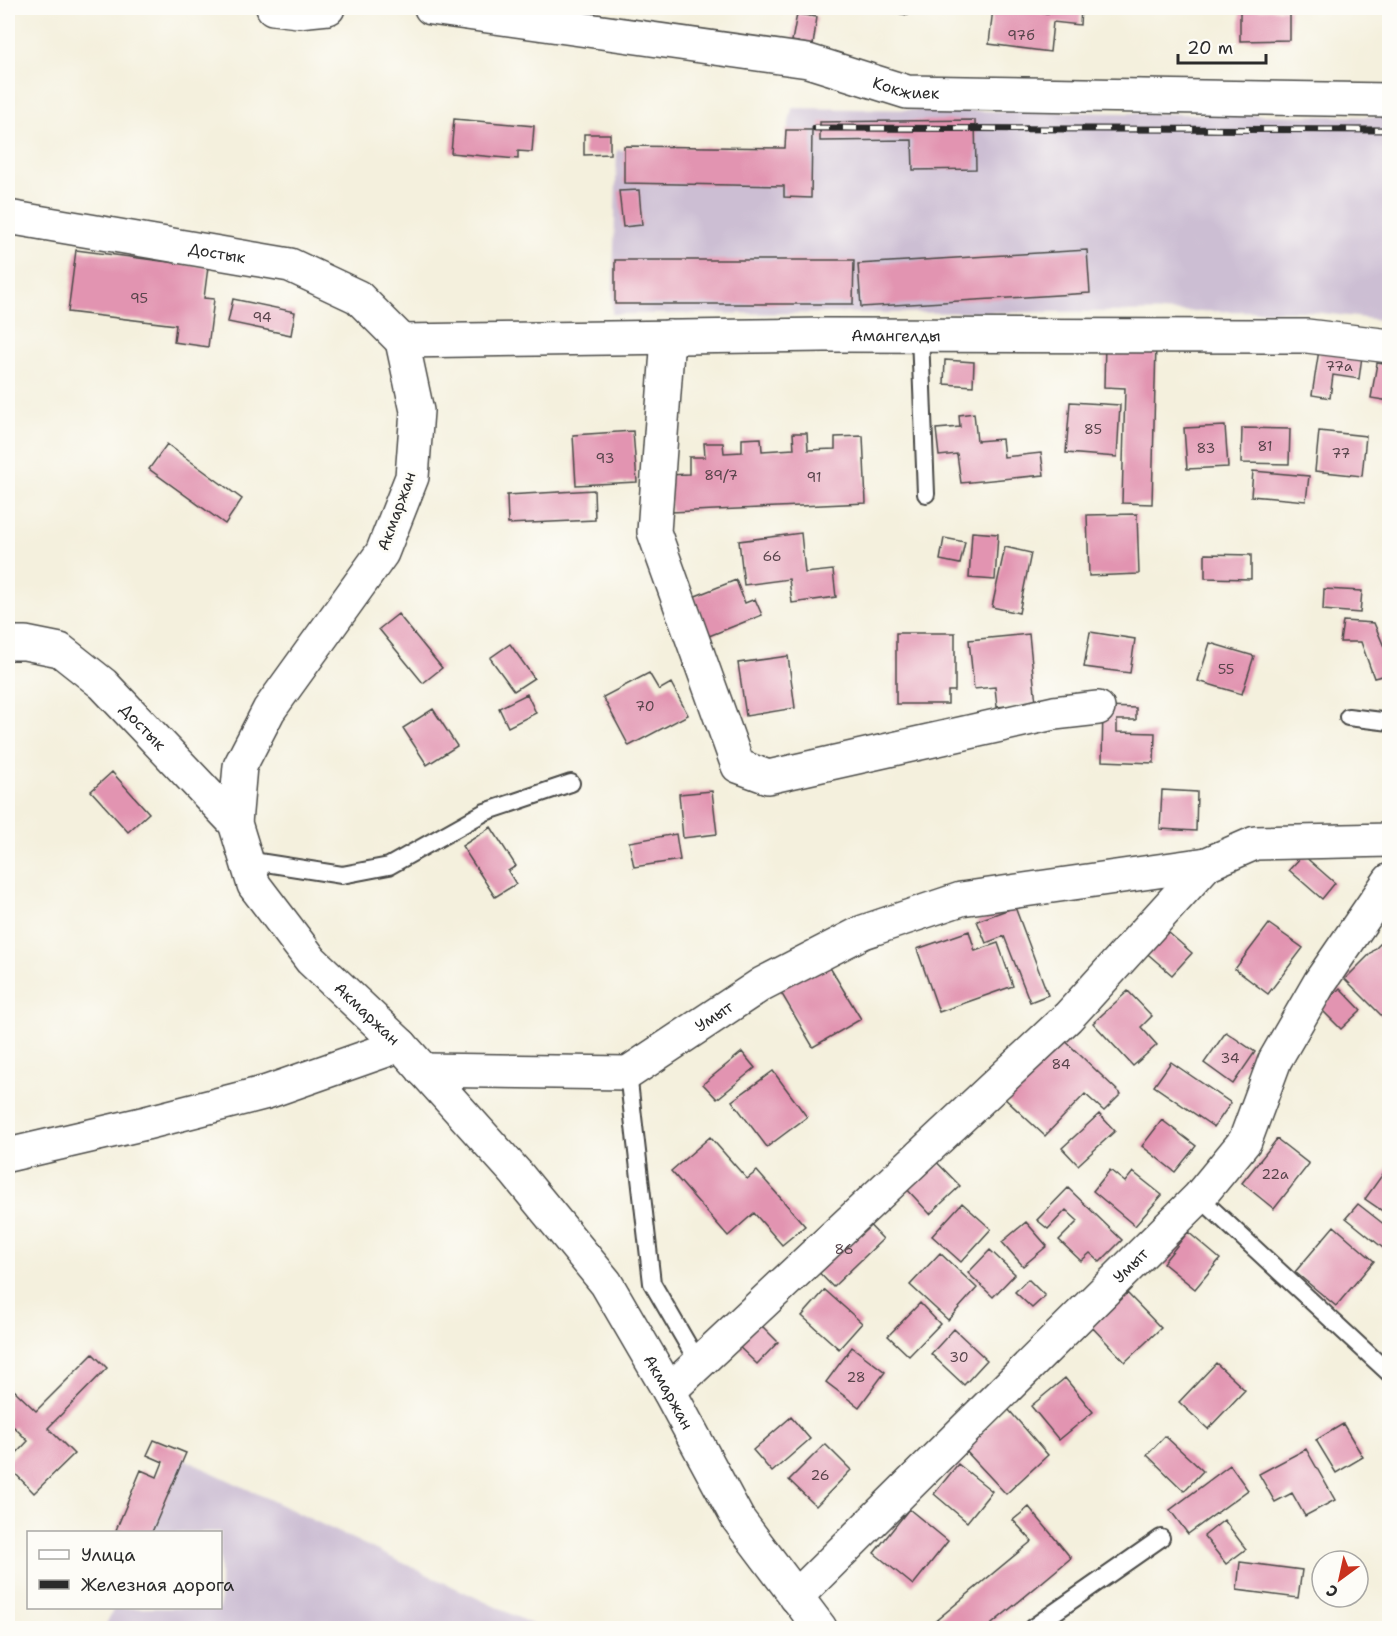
<svg xmlns="http://www.w3.org/2000/svg" width="1397" height="1636" font-family="'Shantell Sans',sans-serif">
  <style>
    .industrial { fill: #ccbed3 }
    .building { fill: #e294b1 }
    .lines { fill: none; stroke-linecap: round; stroke-linejoin: round }
    .lane-casing { stroke: #494946; stroke-width: 20 }
    .street-casing { stroke: #494946; stroke-width: 36 }
    .lane { stroke: #fff; stroke-width: 16 }
    .street { stroke: #fff; stroke-width: 33 }
    .rail-casing { stroke: #2b2b2b; stroke-width: 7 }
    .rail { stroke: #fdfcf7; stroke-width: 4.5; stroke-dasharray: 14; stroke-linecap: butt }
    .labels { text-anchor: middle; stroke-width: 6; stroke-linejoin: round; paint-order: stroke }
    .number-label { font-size: 14px; fill: #59454c }
    .street-label { font-size: 16px; fill: #2b2b2b; stroke: #fdfcf7 }
  </style>
  <rect width="100%" height="100%" fill="#fdfcf7"/>
  <filter id="ink" filterUnits="userSpaceOnUse"><feTurbulence type="fractalNoise" baseFrequency=".0167" numOctaves="2"/><feDisplacementMap in="SourceGraphic" scale="12" xChannelSelector="R" yChannelSelector="G"/><feConvolveMatrix kernelMatrix="1 2 1 2 8 2 1 2 1" color-interpolation-filters="sRGB"/></filter>
  <filter id="wash" filterUnits="userSpaceOnUse"><feTurbulence type="fractalNoise" baseFrequency=".008" numOctaves="4" result="noise"/><feDisplacementMap in="SourceGraphic" scale="24" xChannelSelector="R" yChannelSelector="G"/><feGaussianBlur stdDeviation="1.35" result="paint"/><feColorMatrix in="noise" values="0 0 0 0 0 0 0 0 0 0 0 0 0 0 0 0 0 1.4 0 .05"/><feComposite in="paint" operator="in"/></filter>
  <g filter="url(#wash)">
    <rect width="100%" height="100%" fill="#f4f0dd"/>
    <!-- industrial -->
    <path class="industrial" d="M792,108L1389,117V321L1306,311L612,314L617,150L783,154Z
      M182,1458L540,1628H104L114,1608H220V1532H148Z"/>
    <g id="blocks">
      <!-- building -->
      <path class="building" d="M872,8H909L908,15Z
        M993,8L1048,14L1049,8H1081L1080,25L1053,22L1050,52L989,44Z
        M1290,9V40L1240,41V10Z
        M797,14L817,17L813,45L792,41Z
        M454,119L534,126L532,152L518,151V159L451,153Z
        M975,120L976,169L913,170L912,140L820,141V122Z
        M786,130H812L811,198L784,197V186L624,183V146L785,148Z
        M584,134H610V154L584,155Z
        M639,190L642,225L623,227L619,191Z
        M76,250L208,267L204,298L214,299L208,347L174,342L176,325L68,312Z
        M1087,250L1090,293L861,307L858,264Z
        M615,260H854L853,304H615Z
        M233,299L295,312L291,335L228,322Z
        M1105,342L1156,344L1152,504L1122,503L1125,388L1104,387Z
        M1319,350L1362,356L1359,379L1333,375L1330,398L1312,395Z
        M945,360L974,362L973,386L944,384Z
        M1377,363L1390,365V401L1371,398Z
        M1070,402L1120,405L1117,457L1066,453Z
        M974,413L977,441L1002,439L1004,457L1041,453L1044,475L961,483L957,454L939,456L936,429L960,427L959,415Z
        M1225,426L1228,467L1187,469L1184,428Z
        M1242,428L1290,429L1289,464L1241,463Z
        M633,431L637,482L576,485L573,435Z
        M1319,431L1366,436L1362,476L1315,471Z
        M793,433H807L808,450L835,449V437L863,436L866,503L671,512L669,475L689,474V457H705L704,443H723L724,453L742,452V439L761,438L762,451L794,449Z
        M167,444L242,499L225,524L149,469Z
        M1253,471L1309,476L1306,501L1251,496Z
        M594,490L595,520L508,524L507,495Z
        M1137,514L1139,574L1089,576L1087,515Z
        M972,532L998,534L995,580L969,578Z
        M801,533L805,573L833,570L836,597L792,603L789,579L744,585L739,541Z
        M944,538L965,542L960,564L940,560Z
        M1005,547L1031,553L1019,613L992,607Z
        M1205,554L1251,555V579L1205,578Z
        M736,580L745,603L755,599L762,615L709,636L693,597Z
        M1324,589L1362,591L1360,613L1323,610Z
        M398,614L442,668L423,683L379,629Z
        M1343,621L1374,623L1390,661V674L1374,678L1361,642H1340Z
        M1090,632L1135,639L1130,673L1084,667Z
        M896,633H955V691H948V704H896Z
        M1029,634L1036,703L997,707L995,687L974,689L969,640Z
        M1210,643L1254,656L1242,694L1198,681Z
        M510,644L534,678L514,691L490,658Z
        M788,656L795,708L746,716L738,663Z
        M649,673L659,690L671,683L688,715L629,746L603,697Z
        M527,694L536,713L508,727L499,708Z
        M1103,707L1136,708V720H1117V732L1155,733L1154,763L1102,761Z
        M433,709L457,746L427,765L403,728Z
        M112,772L149,813L128,832L91,791Z
        M1162,790L1197,792L1196,831L1160,829Z
        M712,791L717,834L683,838L679,794Z
        M491,827L516,866L508,871L516,884L495,897L462,846Z
        M676,834L680,860L634,867L629,842Z
        M1303,855L1335,883L1322,899L1289,870Z
        M1015,907L1048,995L1030,1002L1004,936L986,943L977,921Z
        M1269,924L1303,948L1268,994L1235,969Z
        M1161,926L1192,953L1172,975L1142,949Z
        M969,931L975,951L998,943L1013,986L939,1012L917,949Z
        M1385,939L1390,944V1008L1382,1016L1345,979Z
        M823,956L861,1019L813,1047L776,984Z
        M1340,988L1361,1010L1341,1029L1320,1008Z
        M1128,991L1152,1016L1141,1027L1157,1045L1133,1066L1093,1023Z
        M1226,1032L1255,1052L1233,1084L1204,1063Z
        M1059,1035L1121,1094L1104,1111L1085,1094L1045,1136L1002,1096Z
        M742,1052L755,1068L717,1099L703,1084Z
        M1171,1062L1231,1103L1214,1127L1154,1086Z
        M773,1071L807,1117L767,1147L732,1101Z
        M1099,1114L1115,1131L1078,1165L1062,1148Z
        M1162,1120L1196,1146L1175,1172L1142,1146Z
        M710,1137L747,1179L757,1171L805,1226L782,1245L754,1213L728,1236L671,1171Z
        M1277,1139L1309,1164L1274,1209L1242,1183Z
        M921,1146L960,1186L930,1214L892,1173Z
        M1390,1164V1216L1365,1199Z
        M1110,1170L1125,1182L1133,1172L1162,1195L1135,1226L1093,1191Z
        M1068,1188L1122,1240L1100,1262L1090,1253L1081,1261L1059,1240L1078,1221L1066,1210L1048,1229L1037,1220Z
        M962,1203L991,1229L961,1262L932,1236Z
        M1358,1204L1390,1229V1250L1388,1252L1346,1218Z
        M856,1211L883,1239L833,1287L806,1259Z
        M1026,1222L1047,1246L1023,1266L1002,1242Z
        M1334,1226L1374,1261L1336,1306L1295,1272Z
        M1188,1232L1220,1259L1195,1289L1163,1263Z
        M990,1250L1015,1274L993,1297L968,1273Z
        M940,1253L977,1288L948,1320L910,1285Z
        M1028,1279L1045,1296L1032,1308L1015,1292Z
        M825,1290L862,1323L839,1349L802,1316Z
        M1127,1293L1161,1328L1125,1362L1091,1326Z
        M920,1303L940,1324L909,1356L888,1336Z
        M755,1319L778,1342L757,1364L733,1341Z
        M954,1329L987,1360L964,1385L931,1354Z
        M852,1347L885,1372L859,1407L826,1382Z
        M93,1354L107,1368L48,1428L74,1454L34,1493L8,1466V1462L28,1441L14,1427L8,1433V1397L14,1390L36,1411Z
        M1216,1363L1245,1390L1208,1429L1179,1402Z
        M1065,1378L1093,1412L1059,1440L1031,1406Z
        M1008,1409L1048,1455L1006,1494L964,1449Z
        M791,1417L810,1439L772,1472L753,1450Z
        M1343,1424L1363,1457L1336,1473L1316,1440Z
        M1165,1436L1203,1471L1184,1491L1147,1455Z
        M154,1440L186,1453L152,1532H123L116,1530L141,1470L157,1477L163,1462L147,1455Z
        M825,1444L851,1470L816,1506L789,1480Z
        M1306,1449L1335,1500L1305,1516L1292,1493L1275,1502L1259,1474Z
        M958,1464L992,1491L967,1522L934,1494Z
        M1230,1465L1248,1490L1188,1534L1170,1510Z
        M1029,1507L1071,1558L987,1628H927L1032,1541L1013,1520Z
        M909,1509L948,1541L913,1585L874,1553Z
        M1224,1520L1246,1549L1226,1564L1204,1536Z
        M1240,1562L1302,1570L1298,1598L1237,1590Z"/>
    </g>
  </g>
  <g filter="url(#ink)">
    <use href="#blocks" fill-opacity="0" stroke="#494946" stroke-width="1.5"/>
    <g class="lines">
      <defs>
        <path id="lane" d="M920,335L926,494
          M1348,717L1390,722
          M246,860L342,875L389,866L485,812L571,783
          M628,1073L652,1283L699,1364
          M1199,1197L1390,1374
          M1032,1628L1161,1538"/>
        <g id="street">
          <path d="M273,8L298,11L328,8"/>
          <path id="s1" d="M431,8L808,61L907,92L1390,100"/>
          <path id="s2" d="M8,217L290,265L358,297L402,341"/>
          <path d="M668,337L654,532L738,766L768,777L1054,713L1098,708"/>
          <path id="s3" d="M402,341L417,411L412,477L382,553L269,710L240,766L235,823L254,885L311,960L401,1045L516,1173L606,1283L669,1391L738,1519L820,1628"/>
          <path id="s4" d="M402,341L825,335L1307,336L1390,346"/>
          <path id="s5" d="M8,643H25L60,650L103,684L235,823"/>
          <path id="s6" d="M423,1070L628,1073L762,984L863,932L961,899L1207,864L1255,843L1390,840"/>
          <path d="M8,1155L146,1123L267,1092L401,1045"/>
          <path d="M669,1391L1068,1017L1207,864"/>
          <path id="s7" d="M796,1597L1199,1197L1245,1141L1275,1060L1320,982L1390,880"/>
        </g>
      </defs>
      <!-- lane casing -->
      <use href="#lane" class="lane-casing"/>
      <!-- street casing -->
      <use href="#street" class="street-casing"/>
      <!-- lane -->
      <use href="#lane" class="lane"/>
      <!-- street -->
      <use href="#street" class="street"/>
      <defs>
        <path id="rail" d="M815,128L1390,130"/>
      </defs>
      <!-- rail casing -->
      <use href="#rail" class="rail-casing"/>
      <!-- rail -->
      <use href="#rail" class="rail"/>
    </g>
  </g>
  <g class="labels">
    <!-- number labels -->
    <g class="number-label">
      <text x="1021" y="40">97б</text>
      <text x="139" y="303">95</text>
      <text x="262" y="322">94</text>
      <text x="1339" y="371">77а</text>
      <text x="1093" y="434">85</text>
      <text x="1265" y="451">81</text>
      <text x="1206" y="453">83</text>
      <text x="1341" y="458">77</text>
      <text x="605" y="463">93</text>
      <text x="721" y="480">89/7</text>
      <text x="814" y="482">91</text>
      <text x="772" y="561">66</text>
      <text x="1226" y="674">55</text>
      <text x="645" y="711">70</text>
      <text x="1230" y="1063">34</text>
      <text x="1061" y="1069">84</text>
      <text x="1275" y="1179">22а</text>
      <text x="844" y="1254">86</text>
      <text x="959" y="1362">30</text>
      <text x="856" y="1382">28</text>
      <text x="820" y="1480">26</text>
    </g>
    <!-- street labels -->
    <g class="street-label">
      <text dy="6" stroke="none"><textPath href="#s1" startOffset="483">Кокжиек</textPath></text>
      <text dy="6" stroke="none"><textPath href="#s2" startOffset="212">Достык</textPath></text>
      <text dy="6" stroke="none"><textPath href="#s4" startOffset="494">Амангелды</textPath></text>
      <text transform="translate(396 511) rotate(-70)" y="6">Акмаржан</text>
      <text dy="6" stroke="none"><textPath href="#s5" startOffset="166">Достык</textPath></text>
      <text dy="6" stroke="none"><textPath href="#s3" startOffset="770">Акмаржан</textPath></text>
      <text dy="6" stroke="none"><textPath href="#s6" startOffset="308">Умыт</textPath></text>
      <text dy="6" stroke="none"><textPath href="#s7" startOffset="471">Умыт</textPath></text>
      <text dy="6" stroke="none"><textPath href="#s3" startOffset="1256">Акмаржан</textPath></text>
    </g>
  </g>
  <!-- margin -->
  <rect width="1397" height="1636" fill="none" stroke="#fdfcf7" stroke-width="30"/>
  <!-- legend -->
  <rect x="27" y="1531" width="195" height="78" fill="#fdfcf7" stroke="#a9a8a5" stroke-width="1.5"/>
  <rect x="39" y="1550" width="30" height="9" fill="#ffffff" stroke="#a9a8a5" stroke-width="1.5"/>
  <text x="81" y="1561" font-size="18" fill="#2b2b2b">Улица</text>
  <rect x="39" y="1580" width="30" height="9" fill="#2b2b2b" stroke="#a9a8a5" stroke-width="1.5"/>
  <text x="81" y="1591" font-size="18" fill="#2b2b2b">Железная дорога</text>
  <!-- north arrow -->
  <g transform="translate(1340 1579) rotate(213)"><circle r="28" fill="#fdfcf7" stroke="#a9a8a5" stroke-width="1.5"/>
  <path d="M0-4.5L10 22L0 15L-10 22Z" fill="#c8321e"/>
  <text y="-9" font-size="16" font-weight="bold" text-anchor="middle" fill="#2b2b2b">С</text>
  </g>
  <!-- scale -->
  <path d="M1178 54v9h88v-9" fill="none" stroke="#2b2b2b" stroke-width="3"/>
  <text x="1187" y="54" font-size="18" fill="#2b2b2b" stroke="#fdfcf7" stroke-width="4.5" paint-order="stroke">20 m</text>
</svg>
